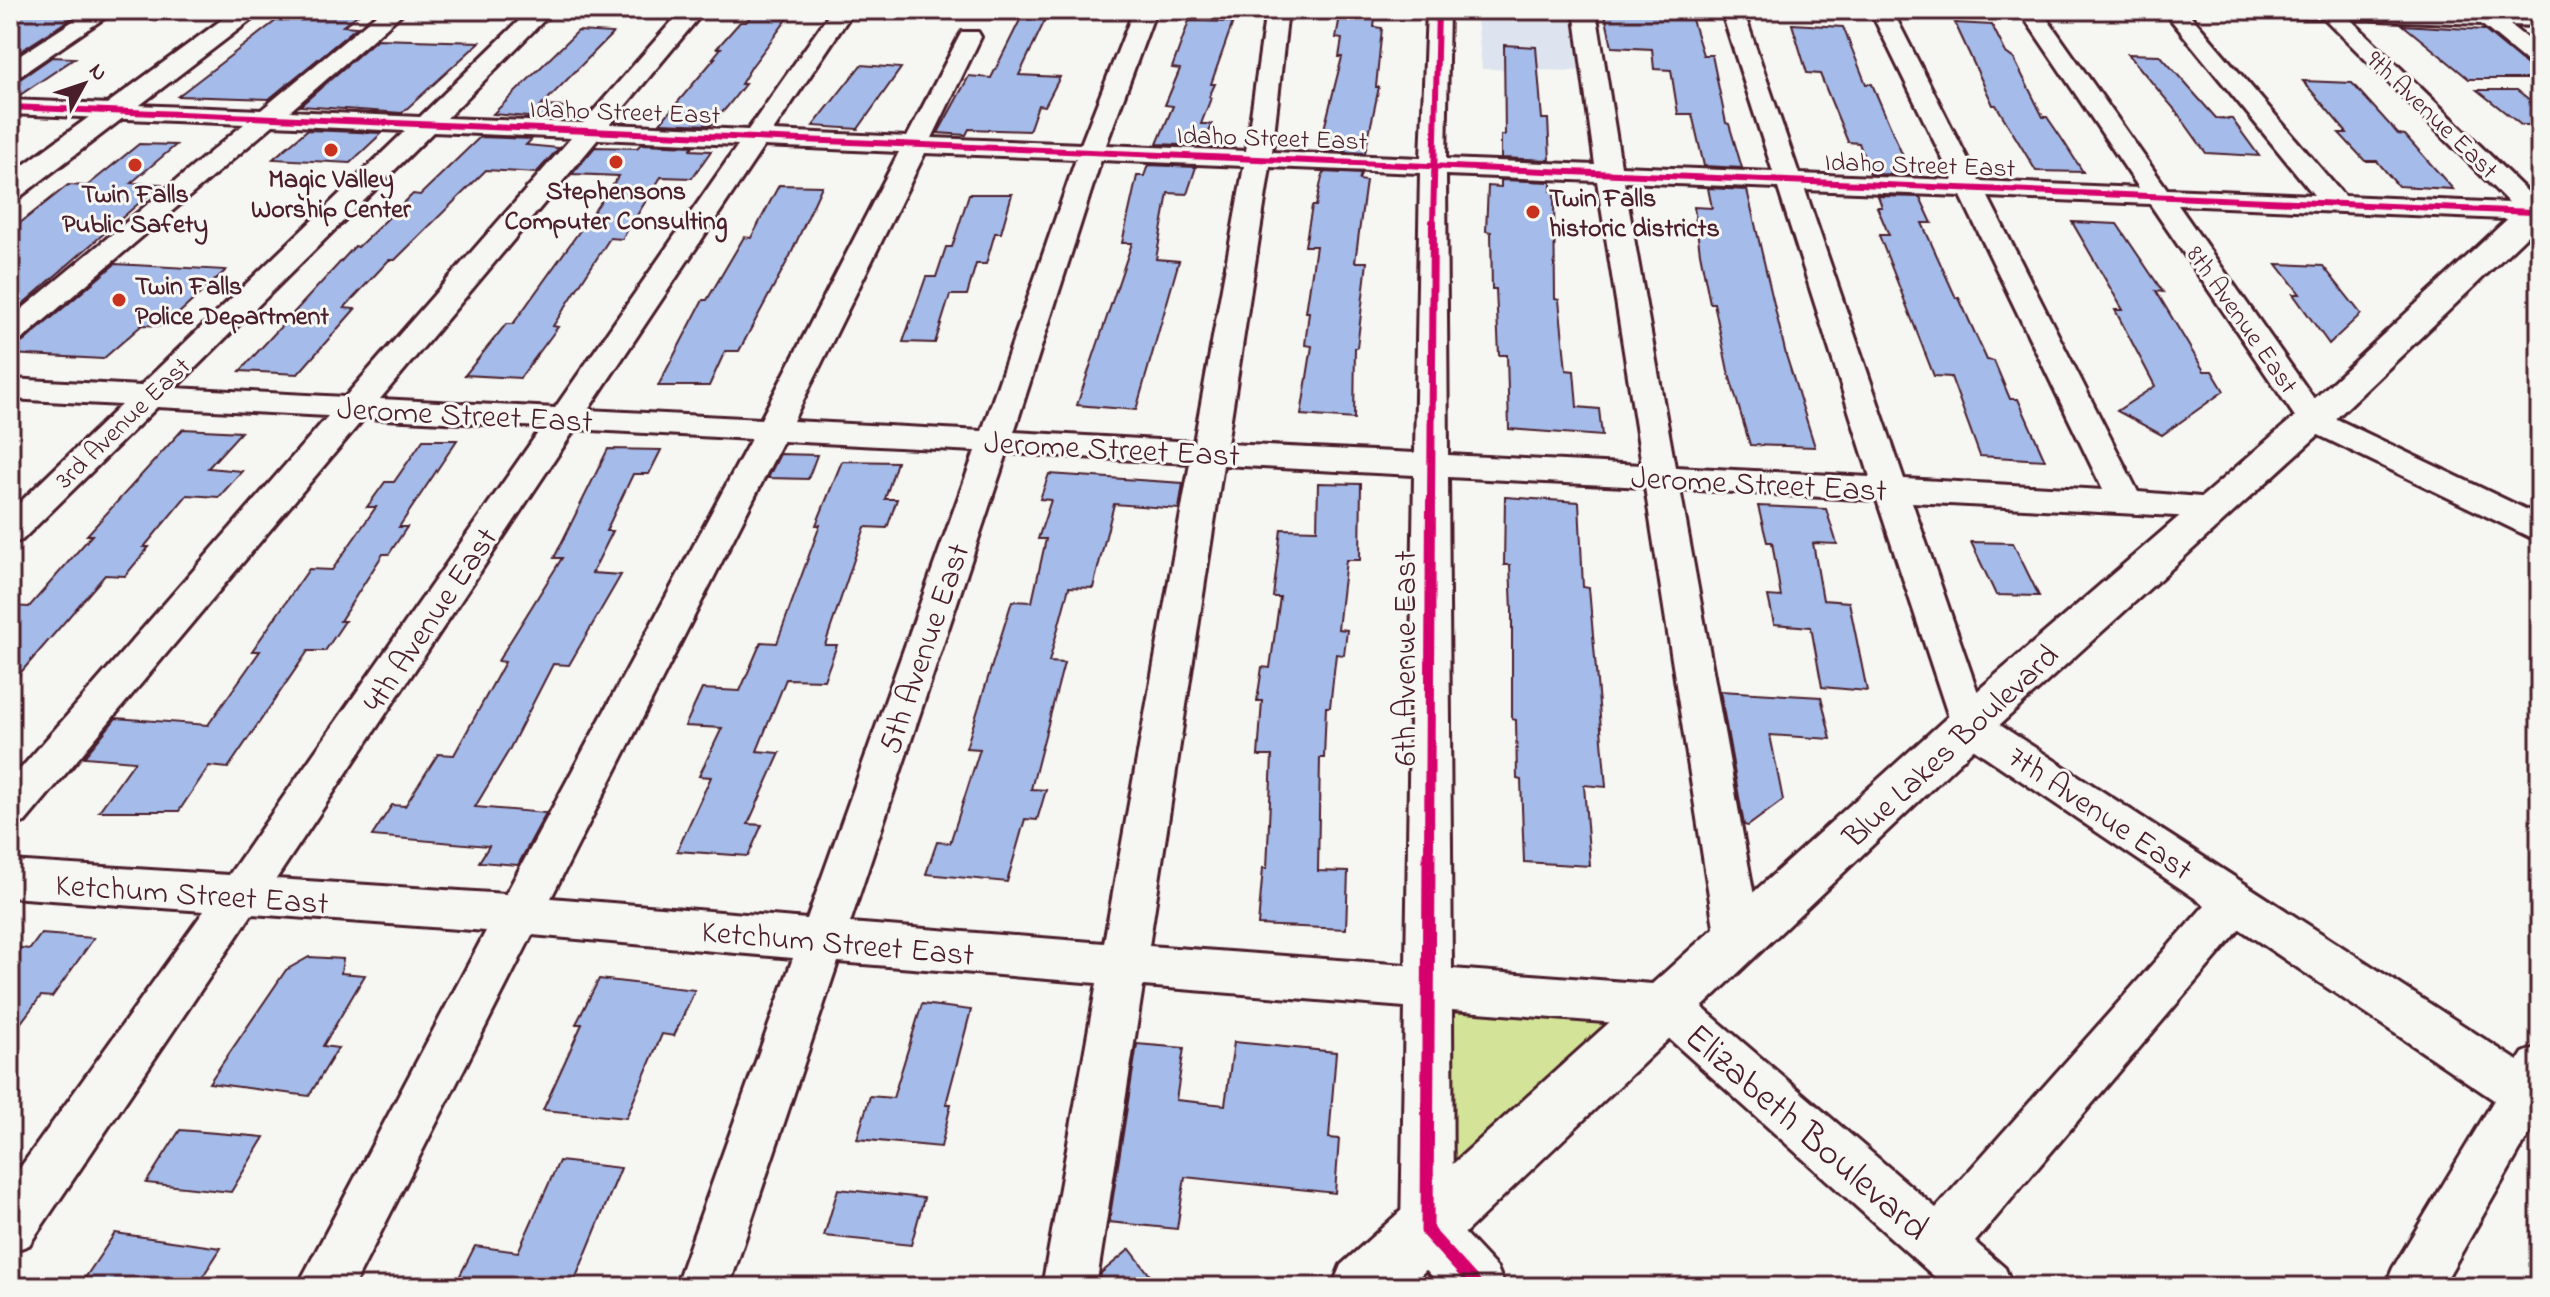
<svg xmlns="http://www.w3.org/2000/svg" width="2550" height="1297" font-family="'Indie Flower',sans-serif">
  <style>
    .built { fill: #dee4ef }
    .green { fill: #d3e498; stroke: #8e8262; stroke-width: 2 }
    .building { fill: #a5bbe9; stroke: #4a1f2b; stroke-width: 2 }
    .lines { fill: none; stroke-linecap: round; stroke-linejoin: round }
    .minor-casing { stroke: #4a1f2b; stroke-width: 6 }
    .major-casing { stroke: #4a1f2b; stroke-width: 6 }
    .minor { fill: #f6f6f2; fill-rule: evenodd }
    .major { fill: #f6f6f2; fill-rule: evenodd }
    .cycleway-far3-casing { stroke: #f6f6f2; stroke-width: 9 }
    .cycleway-far2-casing { stroke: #f6f6f2; stroke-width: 12 }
    .cycleway-far1-casing { stroke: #f6f6f2; stroke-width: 15 }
    .cycleway-casing { stroke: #f6f6f2; stroke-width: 18 }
    .cycleway-far3 { stroke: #d6006c; stroke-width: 6 }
    .cycleway-far2 { stroke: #d6006c; stroke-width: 8 }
    .cycleway-far1 { stroke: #d6006c; stroke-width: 10 }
    .cycleway { stroke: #d6006c; stroke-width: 13 }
    .poi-dot { fill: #c8321e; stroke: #f6f6f2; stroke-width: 3 }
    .labels { text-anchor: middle; stroke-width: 6; stroke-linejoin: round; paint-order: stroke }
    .far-street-label { font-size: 26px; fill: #4a1f2b; stroke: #f6f6f2 }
    .far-poi-label { font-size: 26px; font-weight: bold; fill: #4a1f2b; stroke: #f6f6f2 }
    .street-label { font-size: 32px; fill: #4a1f2b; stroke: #f6f6f2 }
    .near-street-label { font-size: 38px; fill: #4a1f2b; stroke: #f6f6f2 }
  </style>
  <rect width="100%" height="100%" fill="#f6f6f2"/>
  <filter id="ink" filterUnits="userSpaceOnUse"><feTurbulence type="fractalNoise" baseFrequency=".0125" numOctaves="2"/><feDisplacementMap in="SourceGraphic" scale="16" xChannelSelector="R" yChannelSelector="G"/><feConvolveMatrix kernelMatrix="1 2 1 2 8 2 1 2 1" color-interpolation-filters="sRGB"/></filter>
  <g filter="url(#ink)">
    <!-- built -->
    <path class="built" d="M1476,10H1575L1584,71L1482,69Z"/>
    <!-- green -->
    <path class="green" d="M1428,988L1666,1006L1427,1231Z"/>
    <!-- building -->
    <path class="building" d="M10,10H84L10,58Z
      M290,10H364L343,26L357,27L269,99L178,96Z
      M756,10H794L752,66L741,84H745L727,107L711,125L660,123L715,58H713L721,48H717L740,22H746Z
      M1025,10H1036L1047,16L1019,75L1060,77L1045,106L1038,105L1029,131L969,129L966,135L938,133L969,76L991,78Z
      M1341,10H1376L1374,27L1382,28L1376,87H1379L1365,153L1326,151L1328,141H1321L1342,57H1339L1342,39L1336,38Z
      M1604,10H1689L1703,55H1712L1726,123L1729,124L1742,168L1704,166L1692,114H1678L1671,70L1654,69L1652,49L1612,47Z
      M1189,21L1233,22L1211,84H1215L1209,97L1211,98L1201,124H1212L1204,146L1157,144L1173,106L1165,105L1180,69L1172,68Z
      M1955,23L1992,25L2006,53L2014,59L2043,117H2047L2062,139L2083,172L2036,171L1996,105H1993Z
      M1792,24L1843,27L1866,84H1872L1911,175L1870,174L1859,143L1848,142L1820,74L1807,73Z
      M2403,25L2484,30L2530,68L2540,71V79H2469Z
      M578,31L613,33L541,106L563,107L551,119L493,114Z
      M377,39L480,42L402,113L300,106Z
      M1504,45L1536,47L1542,119H1548L1550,160L1501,158V135H1505Z
      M2128,54L2160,55L2216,118L2232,119L2259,156L2206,153L2176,111Z
      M52,57L75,58L17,97H10V82L20,79Z
      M861,65L901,68L858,129L813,126Z
      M2303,81L2352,83L2398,134L2405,135L2453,189L2398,186L2377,161H2365L2339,133H2347Z
      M2477,90H2517L2540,108V125H2521Z
      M307,130L382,133L350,163L273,159Z
      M480,137L532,139L526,145L559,148L536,173L486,170L395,260H389L344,308L355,309L298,374L240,371L355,246L358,247L413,194L420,195Z
      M139,144L176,145L131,183L161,184L10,315V231L68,185L87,186Z
      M641,144L693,146L690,150L711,151L692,178L661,177L622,239L610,238L553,326L558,327L520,378L465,375L506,324H513L619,176L572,174L595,147L637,148Z
      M1148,165L1196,167L1187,194L1168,193L1156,259L1179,261L1136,410L1077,405L1132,243H1122L1137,176H1144Z
      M1323,172L1361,174L1359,180L1366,181L1355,262H1367L1357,348H1355L1354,419L1301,415L1312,346L1305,345L1309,312H1306L1316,246H1305L1312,206H1316Z
      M1501,180L1551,182V191H1554L1555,299L1559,300L1566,370L1574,371L1577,407L1599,409L1602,436L1509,429L1507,355H1499L1496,289H1492L1491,232L1486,231L1488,186L1501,187Z
      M779,185L822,186L790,256L739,351H725L709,386H658L703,300H707L744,237L751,238Z
      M1708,188L1747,190L1786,355L1815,447L1750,445L1728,371L1714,303H1710L1700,253L1694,207L1712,208Z
      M969,194H1012L1001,233H995L986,264H976L967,295H950L935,343L903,342L926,277H936L946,247H952Z
      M1878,196L1920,197L1932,223H1922L1956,298H1959L1987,360L1994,361L2010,399H2018L2045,460L1980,456L1951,377L1934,376L1879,235H1889L1877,207H1882Z
      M2072,222L2117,224L2163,292L2156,291L2204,371H2212L2224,391L2162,435L2117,411L2155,386L2115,310H2123Z
      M115,264L226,270L165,326L142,325L103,359L10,354V346L23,342Z
      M2277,264L2323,266L2361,314L2329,344L2293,294H2300Z
      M183,429L241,432L208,468L242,471L219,497L187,495L144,547H149L125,576L105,575L10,685V606L29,607L92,535H87Z
      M423,440H457L399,527H407L389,554H383L340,621H345L325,651H308L228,768L209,766L179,811H99L135,761L84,757L116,718L208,725L260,651H252L309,569L332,570L376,507H367L385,482H394Z
      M608,449L661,450L649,474H633L606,531H613L592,573L621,575L569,665L553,664L508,752L475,807L546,813L518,865L479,862L489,846L372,836L392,805L405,806L438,754L454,755L505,662L498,661L562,558H554Z
      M780,454L817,455L808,479L768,478Z
      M842,461L897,462L885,499H897L887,528L865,527L825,645H837L824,680L786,679L757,751L780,753L748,824L762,825L748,856L677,851L711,777L699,776L722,728L685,726L702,689L740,691L761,642L777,643L820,525H816Z
      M1049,474L1183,483L1179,509L1114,504L1093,588L1069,587L1049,662L1064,663L1031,789L1046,790L1037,820L1025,819L1007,882L926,874L937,842L950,843L980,749L966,748L1012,601L1032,602L1046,539H1038L1051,500L1040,499Z
      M1318,483L1361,484L1360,560H1346L1338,629L1347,630L1344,655L1336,654L1330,707H1326L1324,758H1320L1318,871L1348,872L1346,929L1258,925L1263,868H1267L1272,756H1258L1262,701H1257L1262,667L1270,668L1280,597H1273L1281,529L1317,530Z
      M1505,497L1579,502L1583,587L1589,588L1606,787L1584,785L1590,866L1524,862L1521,780L1517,779L1516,720L1512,719V610L1510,565H1504Z
      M1758,506L1826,509L1837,544L1813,543L1823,600L1849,602L1867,691L1822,687L1811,627L1774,624L1768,596L1781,597L1772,542H1767Z
      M1971,542L2013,543L2039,596L1996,595Z
      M1720,691L1821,697L1831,739L1770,735L1783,800L1748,826L1744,825Z
      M41,934L94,938L52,997L41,996L10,1037V947L30,949Z
      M309,957L343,959L341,973L365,975L323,1046L338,1048L309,1096L209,1083L286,970Z
      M599,979L695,990L674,1036L662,1034L626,1118L543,1110L582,1024H576Z
      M922,1004L971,1010L946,1104H951L941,1147L857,1139L870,1096L893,1098Z
      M1234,1042L1336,1052L1329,1138L1339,1139L1335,1193L1185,1177L1177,1229L1109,1222L1137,1044L1184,1048L1176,1100L1225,1105Z
      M180,1130L264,1137L231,1192L146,1183Z
      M559,1161L621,1168L572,1287H454L475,1246L518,1252Z
      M838,1189L924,1198L911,1245L824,1236Z
      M115,1233L221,1248L196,1287H79Z
      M1130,1249L1159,1287H1099L1101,1273Z"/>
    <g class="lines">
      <defs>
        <path id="minor" d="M90,10H116L18,77L10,79V62Z
          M382,10H406L290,111L420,117L530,10H554L447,118L583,123L682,10H705L610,124L748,130L832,10H854L773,131L907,137L959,37L962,32H978L981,37L932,138L1081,144L1134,10H1156L1106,145L1246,151L1266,10H1288L1272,152L1421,158L1427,10H1449L1446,159L1595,165L1574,10H1596L1621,166L1773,172L1721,10H1743L1799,174L1953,180L1870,10H1892L1979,181L2139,188L2019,10H2041L2167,189L2314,195L2163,10H2186L2344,196L2509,203L2324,18L2283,17L2272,10L2540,12V26L2510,25L2540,49V68L2532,66L2481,24L2350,19L2540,204V223L2528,220L2178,205L2324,413L2540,516V542L2302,427L2150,204L1988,197L2138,492L2226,499L2231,507L2226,515L2214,518L1912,502L1986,716L2518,1061L2523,1053L2540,1046V1126L2535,1124L2442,1287H2385L2393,1268L2494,1100L2240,929L1975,1242L2005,1268L2013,1287H1946L1655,1026L1452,1010L1453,1221L1497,1268L1505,1287H1442L1408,1250L1401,1231L1405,1007L1143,986L1096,1287H1042L1097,983L838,962L729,1287H675L793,958L532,935L353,1287H297L486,931L252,914L29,1245L10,1252V1182L204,911L10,897V861L229,875L542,427L364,418L25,822L10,827V781L328,416L157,407L22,540L10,544V512L121,405L10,399V379L140,386L405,131L273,125L21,340L10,343V319L244,124L10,114V100L261,110ZM433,132L571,138L345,397L175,388ZM598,139L738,145L555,408L380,399ZM764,146L899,152L761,419L588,410ZM925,153L1076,159L982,431L793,421ZM1101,160L1244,166L1194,442L1014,432ZM1270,167L1420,173L1415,453L1227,444ZM1446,175L1597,181L1642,465L1448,455ZM1624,182L1778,188L1870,477L1675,467ZM1805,190L1961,196L2103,490L1904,479ZM575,429L751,439L506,894L276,879ZM783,441L975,451L807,919L551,898ZM1007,453L1190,463L1104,943L850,923ZM1223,465L1414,475L1406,965L1149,946ZM1448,477L1645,487L1716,940L1723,954L1739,960L1755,954L1762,940L1680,489L1877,500L1955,736L2205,905L1936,1208L1683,991L1666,985L1452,969Z"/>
        <path id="major" d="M235,10H264L21,196L10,198V175Z
          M2540,197V223L2326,428L1985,738L1408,1287H1332L1341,1265L1953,712L2300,412L2529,199Z"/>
      </defs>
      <!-- minor casing -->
      <use href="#minor" class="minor-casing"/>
      <!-- major casing -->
      <use href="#major" class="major-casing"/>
      <!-- minor -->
      <use href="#minor" class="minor"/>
      <!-- major -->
      <use href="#major" class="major"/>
      <defs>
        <path id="cycleway-far3" d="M10,107L2533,212
          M1433,224L1438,10"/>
        <path id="cycleway-far2" d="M1431,504L1433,222"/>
        <path id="cycleway-far1" d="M1429,856L1431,502"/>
        <path id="cycleway" d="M1429,854L1427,1231L1478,1287"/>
      </defs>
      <!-- cycleway-far3 casing -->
      <use href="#cycleway-far3" class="cycleway-far3-casing"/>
      <!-- cycleway-far2 casing -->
      <use href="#cycleway-far2" class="cycleway-far2-casing"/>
      <!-- cycleway-far1 casing -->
      <use href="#cycleway-far1" class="cycleway-far1-casing"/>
      <!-- cycleway casing -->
      <use href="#cycleway" class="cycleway-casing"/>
      <!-- cycleway-far3 -->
      <use href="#cycleway-far3" class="cycleway-far3"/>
      <!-- cycleway-far2 -->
      <use href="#cycleway-far2" class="cycleway-far2"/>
      <!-- cycleway-far1 -->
      <use href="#cycleway-far1" class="cycleway-far1"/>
      <!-- cycleway -->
      <use href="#cycleway" class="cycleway"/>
    </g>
  </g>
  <!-- markers -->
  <g class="poi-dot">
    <circle cx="331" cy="150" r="8"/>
    <circle cx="616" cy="162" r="8"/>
    <circle cx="135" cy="165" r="8"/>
    <circle cx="1533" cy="212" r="8"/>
    <circle cx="119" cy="300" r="8"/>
  </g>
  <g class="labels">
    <!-- far-street labels -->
    <g class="far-street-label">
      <text transform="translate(625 111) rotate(2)" y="9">Idaho Street East</text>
      <text transform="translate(2433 114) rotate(44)" y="9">9th Avenue East</text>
      <text transform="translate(1272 137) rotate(2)" y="9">Idaho Street East</text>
      <text transform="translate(1920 164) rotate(2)" y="9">Idaho Street East</text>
      <text transform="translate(2243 319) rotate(55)" y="9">8th Avenue East</text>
      <text transform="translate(122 422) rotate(-44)" y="9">3rd Avenue East</text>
    </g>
    <!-- far-poi labels -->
    <g class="far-poi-label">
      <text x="331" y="187">Magic Valley<tspan x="331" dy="30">Worship Center</tspan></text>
      <text x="616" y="199">Stephensons<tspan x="616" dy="30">Computer Consulting</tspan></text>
      <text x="135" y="202">Twin Falls<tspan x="135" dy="30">Public Safety</tspan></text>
      <text x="1549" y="206" text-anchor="start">Twin Falls<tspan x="1549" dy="30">historic districts</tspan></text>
      <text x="135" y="294" text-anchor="start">Twin Falls<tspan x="135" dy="30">Police Department</tspan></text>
    </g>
    <!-- street labels -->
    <g class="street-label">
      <text transform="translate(465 414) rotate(3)" y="11">Jerome Street East</text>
      <text transform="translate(1112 448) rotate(3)" y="11">Jerome Street East</text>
      <text transform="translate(1759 483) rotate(3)" y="11">Jerome Street East</text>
      <text transform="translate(429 619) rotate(-56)" y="11">4th Avenue East</text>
      <text transform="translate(923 648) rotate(-71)" y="11">5th Avenue East</text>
      <text transform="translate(1404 658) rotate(-90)" y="11">6th Avenue East</text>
      <text transform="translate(1950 745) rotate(-43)" y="11">Blue Lakes Boulevard</text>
      <text transform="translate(2101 812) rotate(34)" y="11">7th Avenue East</text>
      <text transform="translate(192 893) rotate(4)" y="11">Ketchum Street East</text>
      <text transform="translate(838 942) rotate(5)" y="11">Ketchum Street East</text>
    </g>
    <!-- near-street labels -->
    <g class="near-street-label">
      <text transform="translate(1808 1131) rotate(41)" y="13">Elizabeth Boulevard</text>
    </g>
  </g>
  <!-- margin -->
  <rect width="2550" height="1297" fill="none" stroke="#f6f6f2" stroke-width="40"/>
  <rect x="20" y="20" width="2510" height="1257" fill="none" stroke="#4a1f2b" stroke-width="3" filter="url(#ink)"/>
  <!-- north arrow -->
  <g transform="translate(84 84) rotate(50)" stroke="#f6f6f2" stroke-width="6" paint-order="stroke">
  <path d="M0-6L14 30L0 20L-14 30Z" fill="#4a1f2b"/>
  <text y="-12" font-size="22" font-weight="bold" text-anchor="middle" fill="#4a1f2b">N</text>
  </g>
</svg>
